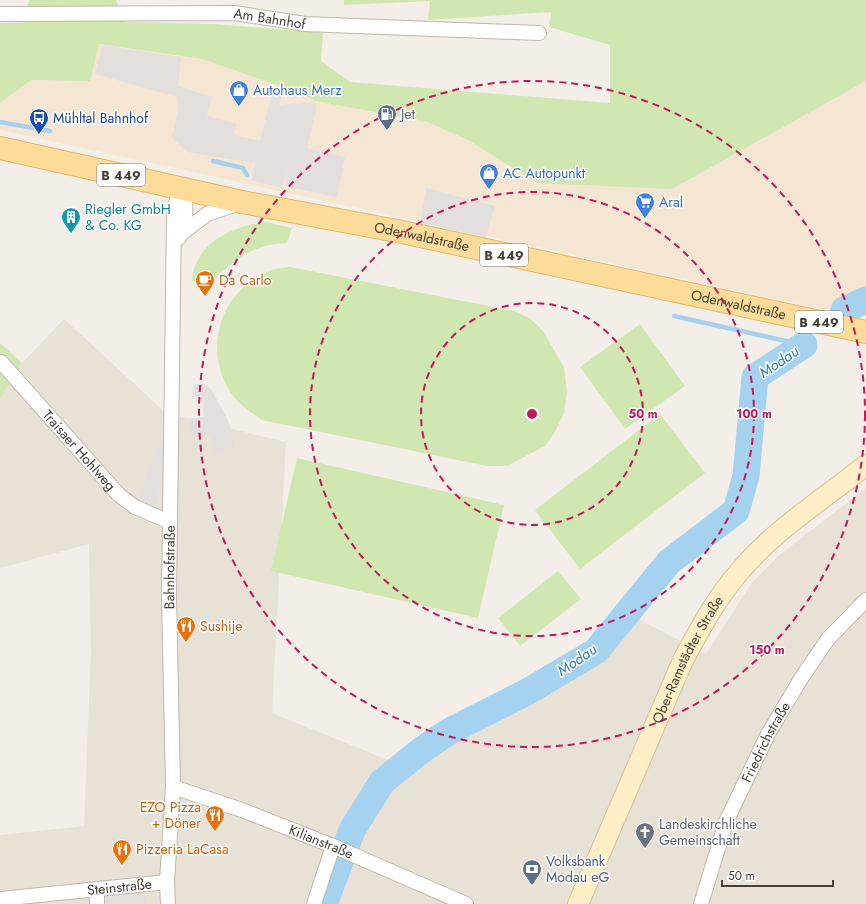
<svg xmlns="http://www.w3.org/2000/svg" width="866" height="904" font-family="Jost,sans-serif">
  <style>
    .residential { fill: #e7e1d6 }
    .commercial { fill: #f5e6d3 }
    .green { fill: #d0e7b1 }
    .parking { fill: #e2dfdc }
    .lines { fill: none; stroke-linecap: round; stroke-linejoin: round }
    .stream { stroke: #a5d3ef; stroke-width: 4.5 }
    .river { stroke: #a5d3ef; stroke-width: 27 }
    .street-casing { stroke: #bfb7aa; stroke-width: 16 }
    .secondary-casing { stroke: #d3c198; stroke-width: 22 }
    .primary-casing { stroke: #e2b967; stroke-width: 24 }
    .street { stroke: #fff; stroke-width: 14 }
    .secondary { stroke: #feefc7; stroke-width: 20 }
    .primary { stroke: #fcdc98; stroke-width: 22 }
    .ring { fill: none; stroke: #c2185b; stroke-width: 2; stroke-dasharray: 7 5 }
    .labels { text-anchor: middle; stroke-width: 3; stroke-linejoin: round; paint-order: stroke }
    .shield { fill: #fff; stroke: #7e7972; stroke-width: 1 }
    .shield-label { font-size: 13px; font-weight: bold; fill: #474036 }
    .street-label { font-size: 14px; fill: #474036; stroke: #fff }
    .shop-label { font-size: 14px; fill: #366cbe; stroke: #fff; text-anchor: start }
    .service-label { font-size: 14px; fill: #4e5e75; stroke: #fff; text-anchor: start }
    .transit-label { font-size: 14px; fill: #164399; stroke: #fff; text-anchor: start }
    .culture-label { font-size: 14px; fill: #0d838f; stroke: #fff; text-anchor: start }
    .food-label { font-size: 14px; fill: #c56008; stroke: #fff; text-anchor: start }
    .worship-label { font-size: 14px; fill: #5b616d; stroke: #fff; text-anchor: start }
    .water-label { font-size: 15px; font-style: italic; fill: #2f7aa9; stroke: #fff }
    .centre { fill: #c2185b; stroke: #fff; stroke-width: 2 }
    .ring-label { font-size: 12px; text-anchor: middle; font-weight: bold; fill: #c2185b; stroke: #fff; stroke-width: 3; stroke-linejoin: round; paint-order: stroke }
  </style>
  <rect width="100%" height="100%" fill="#f3efe8"/>
  <!-- residential -->
  <path class="residential" d="M64,319L166,413L286,442L272,713L398,764L636,618L706,654L751,584L777,557L866,488V904H0V835L84,826L91,653L89,544L0,568V399L22,363Z"/>
  <!-- commercial -->
  <path class="commercial" d="M98,44L202,59L303,94L315,101L425,121L468,140L672,189L866,81V286L825,310L0,130V103L31,80L90,81Z"/>
  <!-- green -->
  <path class="green" d="M29,0H116L125,22L214,24L323,33L321,61L350,82L610,103V45L549,27L551,12L428,20L430,1L344,5V0H866V81L672,189L537,183L468,140L425,121L315,101L303,94L202,59L99,44L90,81L31,80L0,103V23H24Z
    M266,222L292,228L287,243C252,244 234,260 211,283L192,281C194,244 232,226 266,222Z
    M290,267L514,311L531,319L543,331L564,367L567,392L564,413L555,432L545,446L507,466H487L262,420C252,413 241,406 234,397C200,353 220,288 272,270C277,268 284,268 290,267Z
    M640,324L685,386L625,429L580,367Z
    M0,343L22,363L0,399Z
    M660,414L705,473L580,569L535,510Z
    M297,458L504,505L478,618L271,571Z
    M558,571L581,599L520,646L498,618Z"/>
  <!-- parking -->
  <path class="parking" d="M102,45L181,57L178,86L212,97L207,116L237,124L234,135L260,141L272,93H282L279,105L305,102L317,105L307,148L345,157L337,197L284,186L288,168L282,188L251,180L256,163L187,152L172,137L178,109L177,97L95,74Z
    M426,188L495,206L486,238L423,223L421,217Z
    M205,384L211,389L228,420L235,446L214,454L211,436L191,435L190,418L204,417L202,396L193,397V390L194,385Z
    M157,446L163,448V473L156,494L160,495L156,507L138,501Z
    M145,895L146,904H105V898Z"/>
  <g class="lines">
    <!-- stream -->
    <path class="stream" d="M0,122L50,131
      M213,161L243,168L247,175
      M674,316L804,345"/>
    <!-- river -->
    <path class="river" d="M844,310L866,300
      M324,904L352,830L382,782L423,749L450,731L527,692L596,651L669,562L736,511L746,476L755,377L804,345"/>
    <defs>
      <g id="street">
        <path id="s1" d="M0,14L235,13L305,24L539,33"/>
        <path d="M181,234L207,214L240,203"/>
        <path d="M179,238C185,220 190,205 179,187"/>
        <path id="s2" d="M1,362L119,495L135,507L170,522"/>
        <path id="s3" d="M173,787L242,810L333,846L466,904"/>
        <path d="M97,890V904"/>
        <path id="s4" d="M0,899L167,882"/>
        <path id="s5" d="M168,904L167,882L173,787L169,595L174,216L179,187"/>
        <path d="M314,904L333,846"/>
        <path id="s6" d="M701,904L726,822L768,734L802,677L828,639L866,600"/>
      </g>
      <g id="secondary">
        <path id="s7" d="M578,904L684,658C701,627 717,597 740,571C775,529 824,499 866,465"/>
      </g>
      <g id="primary">
        <path id="s8" d="M0,148L242,202L402,232L866,332"/>
      </g>
    </defs>
    <!-- street casing -->
    <use href="#street" class="street-casing"/>
    <!-- secondary casing -->
    <use href="#secondary" class="secondary-casing"/>
    <!-- primary casing -->
    <use href="#primary" class="primary-casing"/>
    <!-- street -->
    <use href="#street" class="street"/>
    <!-- secondary -->
    <use href="#secondary" class="secondary"/>
    <!-- primary -->
    <use href="#primary" class="primary"/>
  </g>
  <!-- distance rings -->
  <g class="ring">
    <circle cx="532" cy="414" r="111"/>
    <circle cx="532" cy="414" r="222"/>
    <circle cx="532" cy="414" r="333"/>
  </g>
  <!-- icons -->
  <defs>
    <symbol id="shop-pin" viewBox="-11 -11 22 30"><path d="M0 17L-7.5 6A9.5 9.5 0 1 1 7.5 6Z" fill="#3f7fe0" stroke="#fff"/><path d="M-5-2.5h2.3a2.7 3.5 0 0 1 5.4 0H5L5.5 6h-11ZM-1.5-2.5h3a1.5 2.3 0 0 0-3 0Z" fill="#fff"/></symbol>
    <symbol id="fuel-pin" viewBox="-11 -11 22 30"><path d="M0 17L-7.5 6A9.5 9.5 0 1 1 7.5 6Z" fill="#5c6f8a" stroke="#fff"/><path d="M-5.5-6h7V0h2V4h1.3V-2.5L3-4.5l.8-.8L6-3V5H2.5V1h-1V6h-7ZM-4.2-4.7v3.2H.2V-4.7Z" fill="#fff"/></symbol>
    <symbol id="bus-pin" viewBox="-11 -11 22 30"><path d="M0 17L-7.5 6A9.5 9.5 0 1 1 7.5 6Z" fill="#1a4fb4" stroke="#fff"/><path d="M-5-6H5V4H4V6H2V4H-2V6H-4V4H-5ZM-3.5-4V0h7V-4ZM-3.5 1.2v1.5H-2V1.2ZM2 1.2v1.5H3.5V1.2Z" fill="#fff"/></symbol>
    <symbol id="supermarket-pin" viewBox="-11 -11 22 30"><path d="M0 17L-7.5 6A9.5 9.5 0 1 1 7.5 6Z" fill="#3f7fe0" stroke="#fff"/><path d="M-6-5.5h2.5l.6 2H6L4.5 2H-2.5L-4.4-4H-6ZM-1.5 3.2a1.3 1.3 0 1 0 .1 0ZM3 3.2a1.3 1.3 0 1 0 .1 0Z" fill="#fff"/></symbol>
    <symbol id="building-pin" viewBox="-11 -11 22 30"><path d="M0 17L-7.5 6A9.5 9.5 0 1 1 7.5 6Z" fill="#0f9aa8" stroke="#fff"/><path d="M-4-6H4V6H1V3H-1V6H-4ZM-2.5-4.3h1.7v1.8h-1.7ZM.8-4.3h1.7v1.8H.8ZM-2.5-1h1.7V.8h-1.7ZM.8-1h1.7V.8H.8Z" fill="#fff"/></symbol>
    <symbol id="cafe-pin" viewBox="-11 -11 22 30"><path d="M0 17L-7.5 6A9.5 9.5 0 1 1 7.5 6Z" fill="#e8710a" stroke="#fff"/><path d="M-5.5-4.5H6V0H3Q3 3.5 0 3.5H-2.5Q-5.5 3.5-5.5 0ZM3-3.2v2h1.7v-2ZM-6 4.5H4V6H-6Z" fill="#fff"/></symbol>
    <symbol id="restaurant-pin" viewBox="-11 -11 22 30"><path d="M0 17L-7.5 6A9.5 9.5 0 1 1 7.5 6Z" fill="#e8710a" stroke="#fff"/><path d="M-5-6h1v4h1v-4h1v4h1v-4h1v5L-1.5 .5V6h-2V.5L-5-1ZM5-6V6H3V1.5H1.5Q1.5-4 5-6Z" fill="#fff"/></symbol>
    <symbol id="church-pin" viewBox="-11 -11 22 30"><path d="M0 17L-7.5 6A9.5 9.5 0 1 1 7.5 6Z" fill="#6b7280" stroke="#fff"/><path d="M-1.2-6h2.4v3.5h3.3v2.4h-3.3V6h-2.4V-.1h-3.3v-2.4h3.3Z" fill="#fff"/></symbol>
    <symbol id="bank-pin" viewBox="-11 -11 22 30"><path d="M0 17L-7.5 6A9.5 9.5 0 1 1 7.5 6Z" fill="#5c6f8a" stroke="#fff"/><path d="M-6-4H6V4H-6ZM0-2.3a2.3 2.3 0 1 0 0 4.6a2.3 2.3 0 1 0 0-4.6Z" fill="#fff"/></symbol>
  </defs>
  <g fill-rule="evenodd">
    <use href="#shop-pin" x="228" y="79" width="22" height="30"/>
    <use href="#fuel-pin" x="376" y="103" width="22" height="30"/>
    <use href="#bus-pin" x="28" y="107" width="22" height="30"/>
    <use href="#shop-pin" x="478" y="162" width="22" height="30"/>
    <use href="#supermarket-pin" x="634" y="191" width="22" height="30"/>
    <use href="#building-pin" x="60" y="206" width="22" height="30"/>
    <use href="#cafe-pin" x="194" y="269" width="22" height="30"/>
    <use href="#restaurant-pin" x="175" y="615" width="22" height="30"/>
    <use href="#restaurant-pin" x="204" y="804" width="22" height="30"/>
    <use href="#church-pin" x="634" y="821" width="22" height="30"/>
    <use href="#restaurant-pin" x="111" y="838" width="22" height="30"/>
    <use href="#bank-pin" x="521" y="858" width="22" height="30"/>
  </g>
  <g class="labels">
    <!-- shield labels -->
    <g class="shield">
      <rect x="97" y="164" width="48" height="22" rx="3"/>
      <rect x="480" y="244" width="48" height="22" rx="3"/>
      <rect x="795" y="311" width="48" height="22" rx="3"/>
    </g>
    <g class="shield-label">
      <text x="121" y="180">B 449</text>
      <text x="504" y="260">B 449</text>
      <text x="819" y="327">B 449</text>
    </g>
    <!-- street labels -->
    <g class="street-label">
      <text dy="5" stroke="none"><textPath href="#s1" startOffset="270">Am Bahnhof</textPath></text>
      <text dy="5" stroke="none"><textPath href="#s8" startOffset="431">Odenwaldstraße</textPath></text>
      <text dy="5" stroke="none"><textPath href="#s8" startOffset="755">Odenwaldstraße</textPath></text>
      <text dy="5" stroke="none"><textPath href="#s2" startOffset="118">Traisaer Hohlweg</textPath></text>
      <text dy="5" stroke="none"><textPath href="#s5" startOffset="337">Bahnhofstraße</textPath></text>
      <text dy="5" stroke="none"><textPath href="#s7" startOffset="268">Ober-Ramstädter Straße</textPath></text>
      <text dy="5" stroke="none"><textPath href="#s6" startOffset="175">Friedrichstraße</textPath></text>
      <text dy="5" stroke="none"><textPath href="#s3" startOffset="158">Kilianstraße</textPath></text>
      <text dy="5" stroke="none"><textPath href="#s4" startOffset="120">Steinstraße</textPath></text>
    </g>
    <!-- shop labels -->
    <g class="shop-label">
      <text x="253" y="95">Autohaus Merz</text>
      <text x="503" y="178">AC Autopunkt</text>
      <text x="659" y="207">Aral</text>
    </g>
    <!-- service labels -->
    <g class="service-label">
      <text x="401" y="119">Jet</text>
      <text x="546" y="866">Volksbank<tspan x="546" dy="16">Modau eG</tspan></text>
    </g>
    <!-- transit labels -->
    <g class="transit-label">
      <text x="53" y="123">Mühltal Bahnhof</text>
    </g>
    <!-- culture labels -->
    <g class="culture-label">
      <text x="85" y="214">Riegler GmbH<tspan x="85" dy="16">&amp; Co. KG</tspan></text>
    </g>
    <!-- food labels -->
    <g class="food-label">
      <text x="219" y="285">Da Carlo</text>
      <text x="200" y="631">Sushije</text>
      <text x="201" y="812" text-anchor="end">EZO Pizza<tspan x="201" dy="16">+ Döner</tspan></text>
      <text x="136" y="854">Pizzeria LaCasa</text>
    </g>
    <!-- worship labels -->
    <g class="worship-label">
      <text x="659" y="829">Landeskirchliche<tspan x="659" dy="16">Gemeinschaft</tspan></text>
    </g>
    <!-- water labels -->
    <g class="water-label">
      <text transform="translate(779 362) rotate(-34)" y="5">Modau</text>
      <text transform="translate(577 660) rotate(-34)" y="5">Modau</text>
    </g>
  </g>
  <circle cx="532" cy="414" r="6" class="centre"/>
  <g class="ring-label">
    <text x="643" y="418">50 m</text>
    <text x="754" y="418">100 m</text>
    <text x="767" y="654">150 m</text>
  </g>
  <!-- scale -->
  <path d="M722 880v6h111v-6" fill="none" stroke="#474036" stroke-width="2"/>
  <text x="728" y="880" font-size="12" fill="#474036" stroke="#ffffff" stroke-width="3" paint-order="stroke">50 m</text>
</svg>
